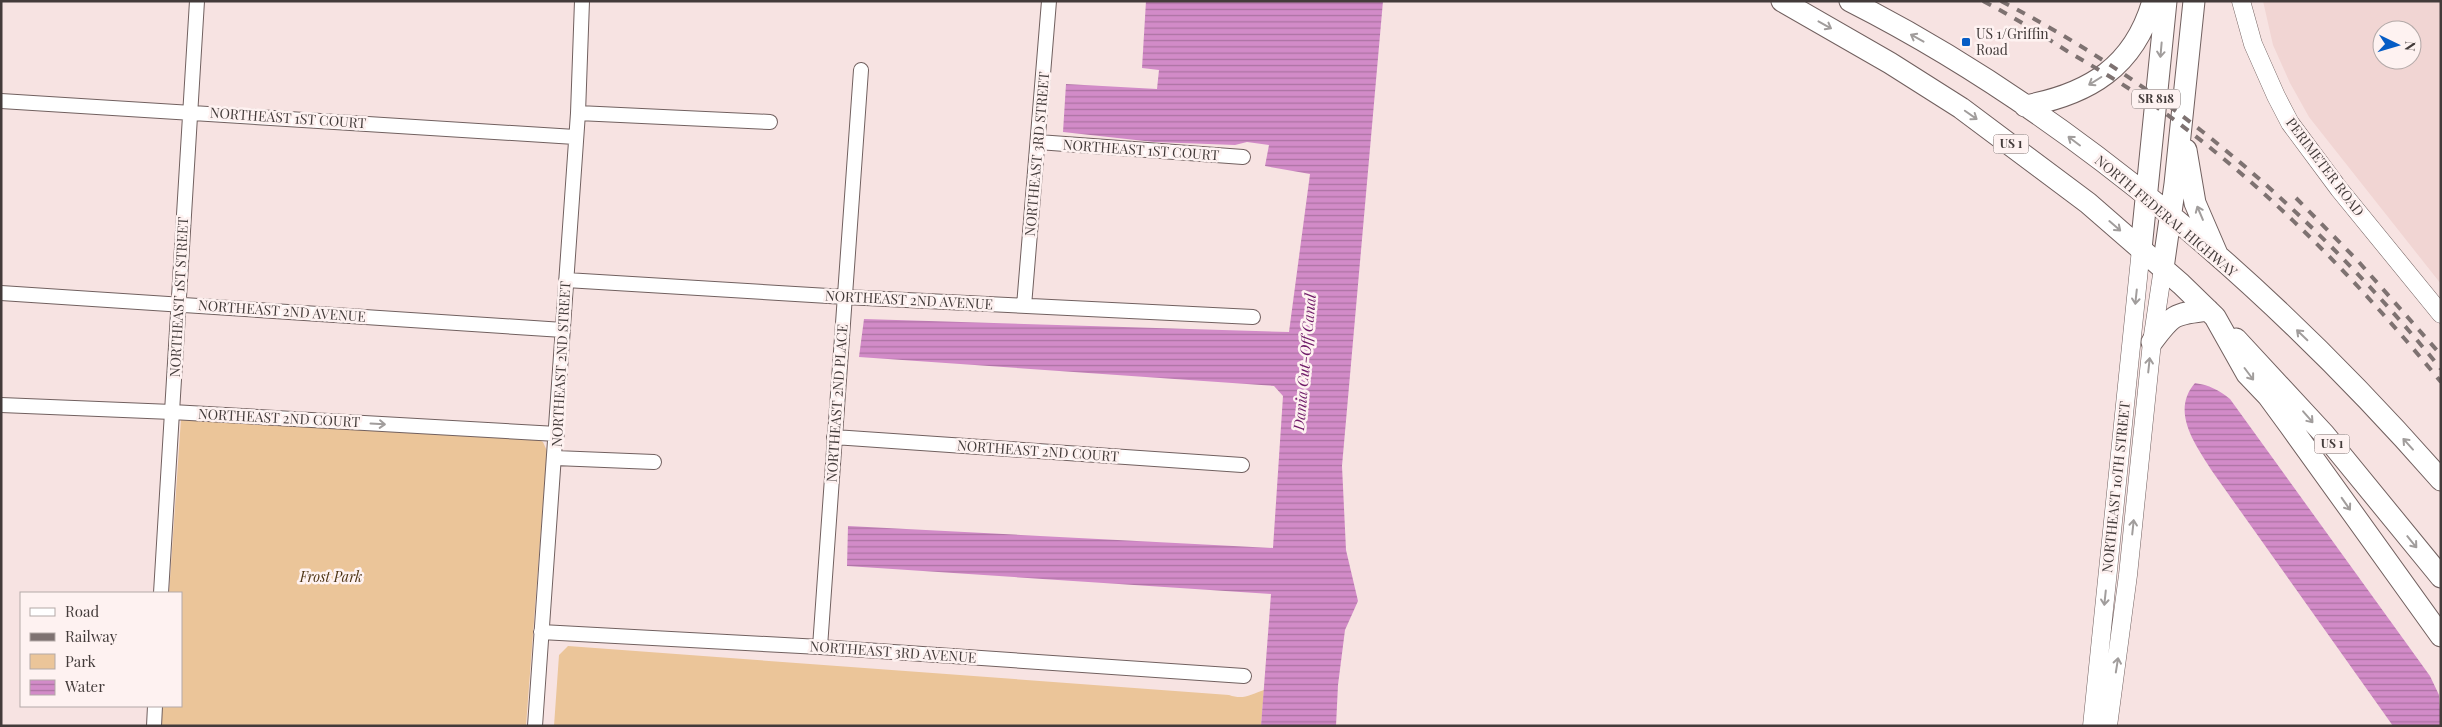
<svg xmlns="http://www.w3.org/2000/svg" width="2442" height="727" font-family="'Playfair Display',serif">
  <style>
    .built { fill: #f1d5d3; fill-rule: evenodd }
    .green { fill: #ebc599 }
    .water { fill: url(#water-rules) }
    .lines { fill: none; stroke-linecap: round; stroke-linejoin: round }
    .minor-casing { stroke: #71605f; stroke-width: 16 }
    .tertiary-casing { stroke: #71605f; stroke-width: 19 }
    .primary-casing { stroke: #71605f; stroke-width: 23 }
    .minor { stroke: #fff; stroke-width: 14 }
    .tertiary { stroke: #fff; stroke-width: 18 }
    .primary { stroke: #fff; stroke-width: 21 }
    .rail { stroke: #7e7271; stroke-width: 4; stroke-dasharray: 9 9; stroke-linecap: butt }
    .oneway { stroke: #a19d9c }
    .poi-dot { fill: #065cc5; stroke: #fef2f1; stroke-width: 2 }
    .labels { text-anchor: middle; stroke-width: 5; stroke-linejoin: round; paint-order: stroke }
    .shield { fill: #fef2f1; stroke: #7b7271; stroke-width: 1 }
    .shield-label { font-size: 12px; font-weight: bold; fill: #433b3a }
    .poi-label { font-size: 14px; fill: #433b3a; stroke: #fef2f1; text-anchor: start }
    .street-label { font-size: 14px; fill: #433b3a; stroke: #fef2f1 }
    .park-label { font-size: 14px; font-style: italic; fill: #4d3414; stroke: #fef2f1 }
    .water-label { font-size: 15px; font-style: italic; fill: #6e1a67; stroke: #fef2f1 }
  </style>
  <defs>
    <pattern id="water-rules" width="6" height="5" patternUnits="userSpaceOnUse" patternTransform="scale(1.25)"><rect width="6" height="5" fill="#d28bc8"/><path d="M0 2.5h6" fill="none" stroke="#ac73a3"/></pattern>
  </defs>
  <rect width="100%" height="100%" fill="#f7e3e2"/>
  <!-- built -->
  <path class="built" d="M2263,1H2441V284L2309,117L2290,83L2273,45ZM2382,30H2412V60H2382Z"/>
  <!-- green -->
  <path class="green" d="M181,419L535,438L543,442L547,451L526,726H160L162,706H181V593H169Z
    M568,646L1229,695C1243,700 1250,695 1264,690L1261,726H554L559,655Z"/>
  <!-- water -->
  <path class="water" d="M1146,1H1383L1342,466L1346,550L1358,601L1345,630L1338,685L1336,726H1261L1271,594L847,566L848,526L1273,548L1283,396L1274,386L859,357L864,319L1289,332L1310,174L1265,166L1269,145L1247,142L1235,145L1154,142L1063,132L1066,84L1157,89L1159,70L1142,68Z
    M2195,383C2209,385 2219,390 2230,399L2430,676L2439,695L2441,726H2393L2212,471C2196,445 2170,412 2195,383Z"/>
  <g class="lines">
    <defs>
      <path id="minor" d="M1,101L575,137
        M578,113L770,122
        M1038,142L1243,157
        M566,280L845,297L1253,317
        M1,293L563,330
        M1024,306L1049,1
        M1,405L172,412L557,434
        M834,437L1242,465
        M555,458L654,462
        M161,593L197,1
        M541,632L820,647L1244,676
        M820,647L861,70
        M154,726L155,706
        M535,726L578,113L582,1"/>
      <path id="tertiary" d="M2241,1L2253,44L2276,96L2290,123L2339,189L2441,314
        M2092,726L2141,249
        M2108,726L2128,575L2152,342L2163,268"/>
      <path id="primary" d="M1782,1L1890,63L1961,108L2088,203L2181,284L2215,317L2247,374L2268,396L2290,426L2441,636
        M1850,1C2073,114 2277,293 2441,480
        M2025,106C2089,94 2134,67 2153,1
        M2186,150L2195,203L2217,254
        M2141,249L2166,1
        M2163,268L2175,184L2194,1
        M2236,339L2324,434L2441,577
        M2152,342C2172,315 2173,314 2208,310"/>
    </defs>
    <!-- minor casing -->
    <use href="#minor" class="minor-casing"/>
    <!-- tertiary casing -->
    <use href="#tertiary" class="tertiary-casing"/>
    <!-- primary casing -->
    <use href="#primary" class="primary-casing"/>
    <!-- minor -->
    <use href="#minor" class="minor"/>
    <!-- tertiary -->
    <use href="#tertiary" class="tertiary"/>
    <!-- primary -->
    <use href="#primary" class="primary"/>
    <!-- rail -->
    <path class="rail" d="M1983,1C2012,16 2039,33 2067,51C2106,74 2145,97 2181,125C2279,199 2363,287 2441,382
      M2001,1C2173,90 2319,219 2441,369
      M2296,198L2358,261L2441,355"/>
  </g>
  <!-- one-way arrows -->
  <defs><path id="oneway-shaft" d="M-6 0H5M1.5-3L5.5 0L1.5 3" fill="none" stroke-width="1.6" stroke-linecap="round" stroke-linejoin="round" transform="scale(1.25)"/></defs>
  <g class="oneway">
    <use href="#oneway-shaft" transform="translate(1825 25) rotate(29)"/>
    <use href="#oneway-shaft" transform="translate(1917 38) rotate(-151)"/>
    <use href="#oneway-shaft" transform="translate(2161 50) rotate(95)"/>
    <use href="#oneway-shaft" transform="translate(2095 81) rotate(148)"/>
    <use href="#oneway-shaft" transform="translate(1971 115) rotate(35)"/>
    <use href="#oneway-shaft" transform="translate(2074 141) rotate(-143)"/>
    <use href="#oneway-shaft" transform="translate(2200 213) rotate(-113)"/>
    <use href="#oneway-shaft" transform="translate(2115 226) rotate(41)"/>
    <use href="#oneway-shaft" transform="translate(2136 297) rotate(96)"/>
    <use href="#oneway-shaft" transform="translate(2302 335) rotate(-136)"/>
    <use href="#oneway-shaft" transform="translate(2149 365) rotate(-84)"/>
    <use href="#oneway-shaft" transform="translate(2249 374) rotate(53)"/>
    <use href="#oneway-shaft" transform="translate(2308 417) rotate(49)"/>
    <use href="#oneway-shaft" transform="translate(378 424) rotate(3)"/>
    <use href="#oneway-shaft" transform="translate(2408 444) rotate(-132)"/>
    <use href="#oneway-shaft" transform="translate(2346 504) rotate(55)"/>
    <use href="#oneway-shaft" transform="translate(2133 527) rotate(-84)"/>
    <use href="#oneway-shaft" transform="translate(2412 542) rotate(51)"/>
    <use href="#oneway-shaft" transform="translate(2105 598) rotate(96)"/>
    <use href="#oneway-shaft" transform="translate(2117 665) rotate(-81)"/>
  </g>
  <!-- markers -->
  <rect class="poi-dot" x="1961" y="37" width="10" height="10" rx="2.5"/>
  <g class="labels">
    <!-- shield labels -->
    <g class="shield">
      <rect x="2132" y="89.5" width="48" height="19" rx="4"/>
      <rect x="1993.5" y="134.5" width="35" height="19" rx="4"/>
      <rect x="2314.5" y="434.5" width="35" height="19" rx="4"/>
    </g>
    <g class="shield-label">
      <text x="2156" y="103">SR 818</text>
      <text x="2011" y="148">US 1</text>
      <text x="2332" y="448">US 1</text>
    </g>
    <!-- poi labels -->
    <g class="poi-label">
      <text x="1976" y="39">US 1/Griffin<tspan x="1976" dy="16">Road</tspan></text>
    </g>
    <!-- street labels -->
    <g class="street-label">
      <text transform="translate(288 118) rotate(4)" y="5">NORTHEAST 1ST COURT</text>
      <text transform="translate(1141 150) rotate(4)" y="5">NORTHEAST 1ST COURT</text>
      <text transform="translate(1037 154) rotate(-85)" y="5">NORTHEAST 3RD STREET</text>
      <text transform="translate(2325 167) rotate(53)" y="5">PERIMETER ROAD</text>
      <text transform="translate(2166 216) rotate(40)" y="5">NORTH FEDERAL HIGHWAY</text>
      <text transform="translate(179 297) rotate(-87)" y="5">NORTHEAST 1ST STREET</text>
      <text transform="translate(909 300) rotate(3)" y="5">NORTHEAST 2ND AVENUE</text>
      <text transform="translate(282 311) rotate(4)" y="5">NORTHEAST 2ND AVENUE</text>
      <text transform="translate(561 364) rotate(-87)" y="5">NORTHEAST 2ND STREET</text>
      <text transform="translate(837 403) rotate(-86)" y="5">NORTHEAST 2ND PLACE</text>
      <text transform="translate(279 418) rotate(3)" y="5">NORTHEAST 2ND COURT</text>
      <text transform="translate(1038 451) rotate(4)" y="5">NORTHEAST 2ND COURT</text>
      <text transform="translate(2116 487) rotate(-84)" y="5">NORTHEAST 10TH STREET</text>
      <text transform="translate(893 652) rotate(4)" y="5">NORTHEAST 3RD AVENUE</text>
    </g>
    <!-- park labels -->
    <g class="park-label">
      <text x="331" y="582">Frost Park</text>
    </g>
    <!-- water labels -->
    <g class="water-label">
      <text transform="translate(1305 362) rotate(-85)" y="5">Dania Cut-Off Canal</text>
    </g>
  </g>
  <!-- border -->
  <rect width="2442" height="727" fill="none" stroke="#433b3a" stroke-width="5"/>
  <!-- legend -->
  <rect x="20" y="592" width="162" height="115" fill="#fef2f1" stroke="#b3a9a8"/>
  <rect x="30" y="608" width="25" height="8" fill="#ffffff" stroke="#b3a9a8"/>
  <text x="65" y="617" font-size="15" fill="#433b3a">Road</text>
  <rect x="30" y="633" width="25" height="8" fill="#7e7271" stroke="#b3a9a8"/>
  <text x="65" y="642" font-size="15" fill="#433b3a">Railway</text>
  <rect x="30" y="654" width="25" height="15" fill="#ebc599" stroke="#b3a9a8"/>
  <text x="65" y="667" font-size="15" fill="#433b3a">Park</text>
  <rect x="30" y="680" width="25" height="15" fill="url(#water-rules)" stroke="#b3a9a8"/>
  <text x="65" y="692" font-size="15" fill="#433b3a">Water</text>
  <!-- north arrow -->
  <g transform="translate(2397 45) rotate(95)"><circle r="24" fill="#fef2f1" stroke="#b3a9a8"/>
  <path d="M0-4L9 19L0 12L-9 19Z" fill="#065cc5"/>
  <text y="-8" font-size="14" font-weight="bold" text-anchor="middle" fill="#433b3a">N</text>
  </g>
</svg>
